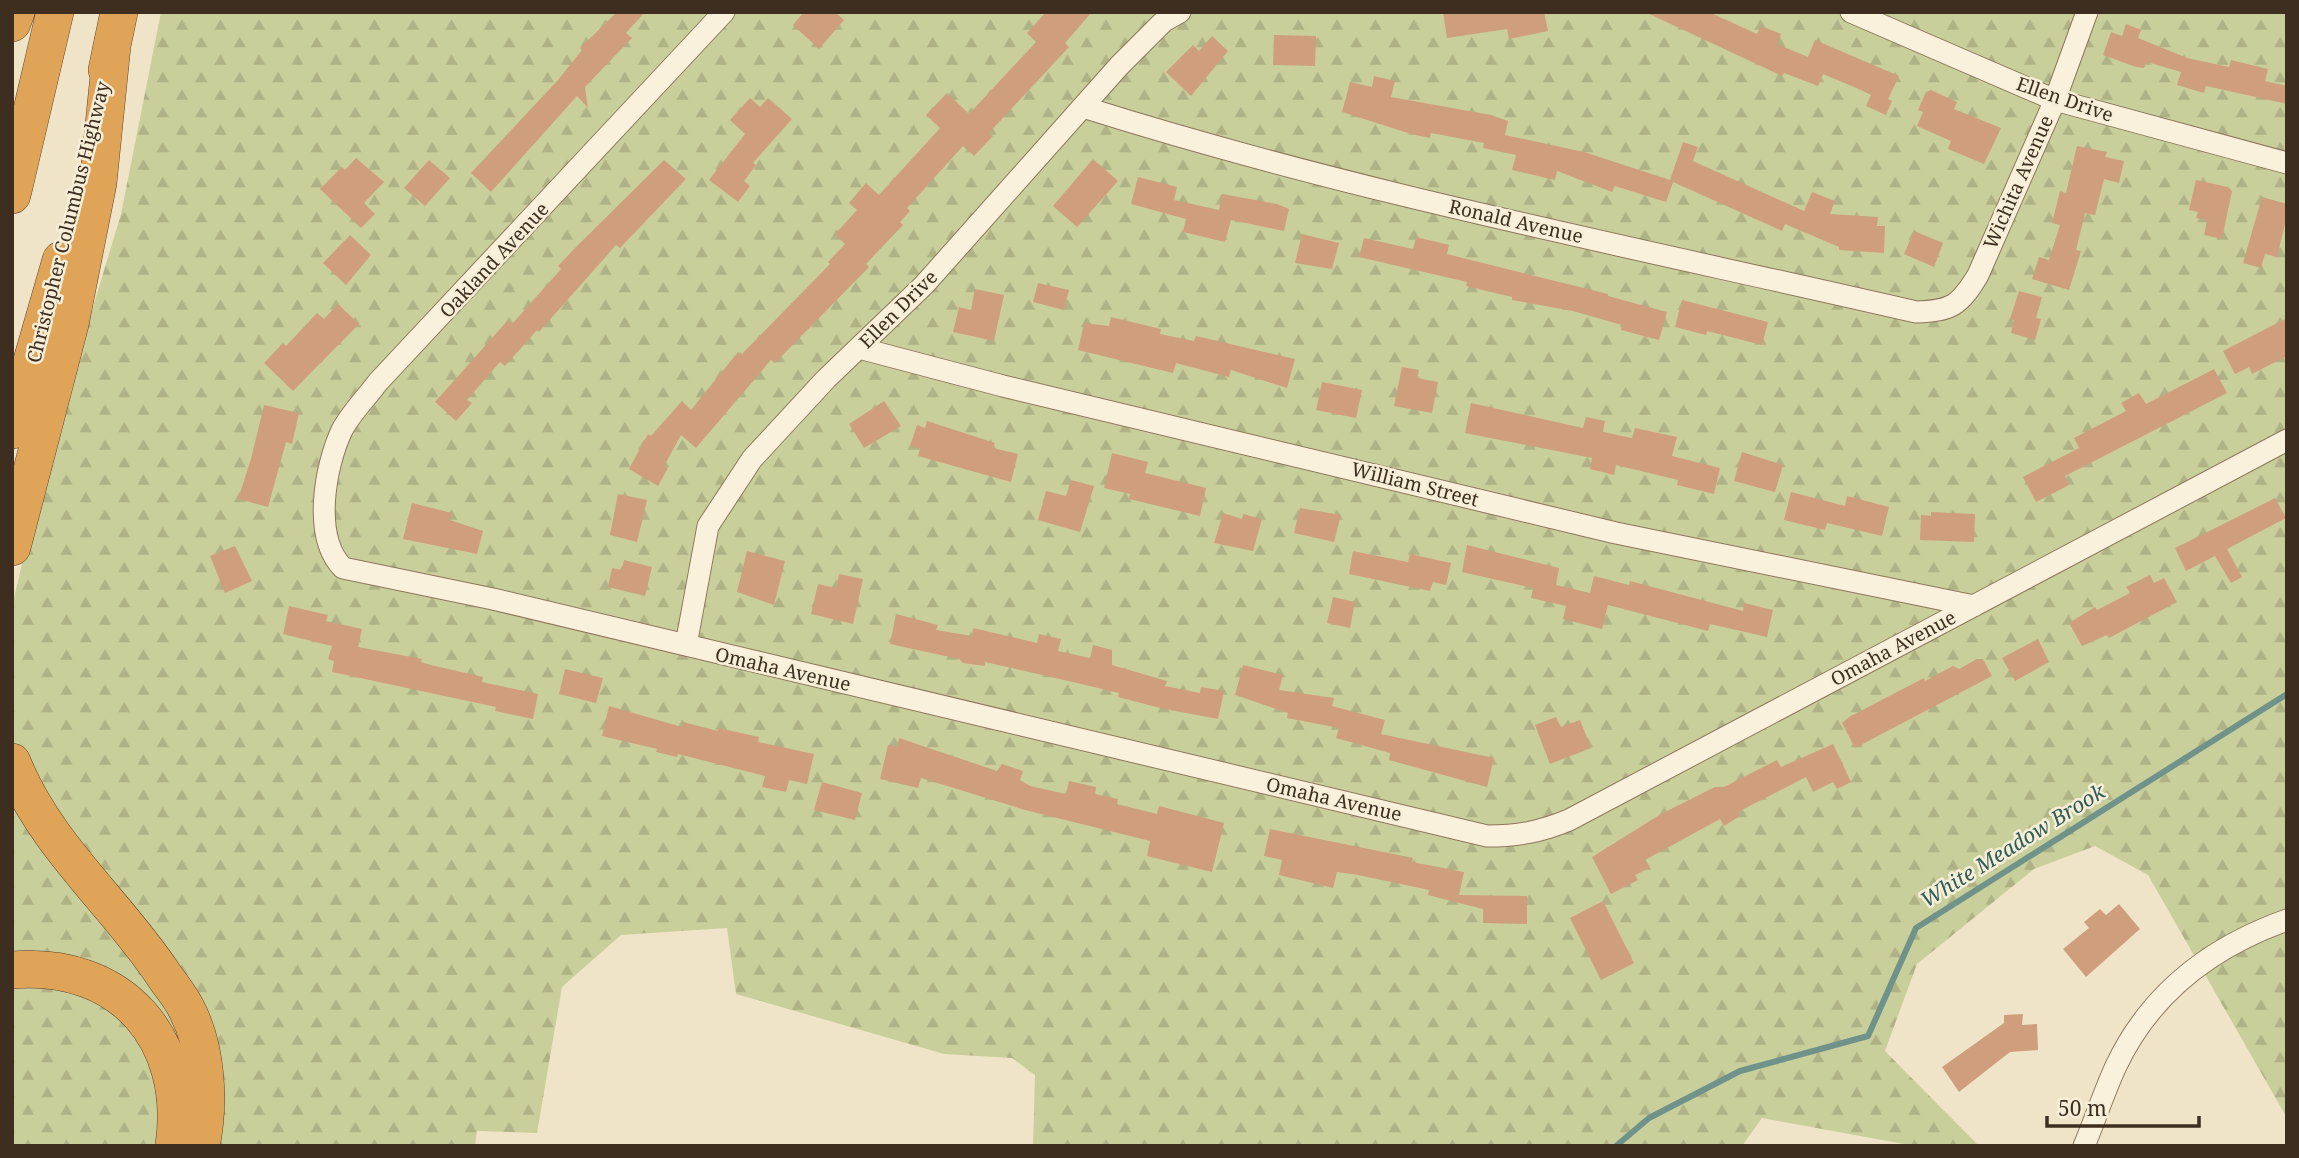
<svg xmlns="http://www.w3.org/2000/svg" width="2299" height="1158" font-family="'Noto Serif',serif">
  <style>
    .forest { fill: url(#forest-firs) }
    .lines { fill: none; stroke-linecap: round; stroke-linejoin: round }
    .stream { stroke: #6f938a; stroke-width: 6 }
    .building { fill: #cf9f7d }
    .minor-casing { stroke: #8d765c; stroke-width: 23 }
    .motorway-casing { stroke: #5b4430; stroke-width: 38 }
    .minor { stroke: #faf1dc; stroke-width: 21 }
    .motorway { stroke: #e0a458; stroke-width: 37 }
    .labels { text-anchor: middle; stroke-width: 5; stroke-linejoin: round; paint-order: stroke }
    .street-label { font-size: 19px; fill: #3d2e20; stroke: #f7eed8 }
    .water-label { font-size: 21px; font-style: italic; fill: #2f5d5a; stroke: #f7eed8 }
  </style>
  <defs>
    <pattern id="forest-firs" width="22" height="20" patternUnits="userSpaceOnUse" patternTransform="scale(1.75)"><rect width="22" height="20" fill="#c9cf9b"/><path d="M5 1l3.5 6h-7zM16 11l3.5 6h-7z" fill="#aeb285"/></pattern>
  </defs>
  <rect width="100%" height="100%" fill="#f0e4c8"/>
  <!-- forest -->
  <path class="forest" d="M161,12H2287V1118L2148,875L2095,846L2034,869L1917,964L1885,1051L1979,1146H1915L1762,1118L1742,1146H1033L1035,1075L1012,1058L944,1054L736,994L727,928L621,935L562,987L537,1133L477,1131L475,1146H12V607L42,477L121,214Z"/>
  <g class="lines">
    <!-- stream -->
    <path class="stream" d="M1616,1146L1649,1118L1740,1071L1868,1036L1916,928L2287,694"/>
  </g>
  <!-- building -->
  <path class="building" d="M617,12H645L626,33L632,38L585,87L588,108L577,96L491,192L471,173L558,80L582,50L580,48Z
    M804,12H835L844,20L819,49L793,25Z
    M1046,12H1092L1065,43L1069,47L989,133L993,136L974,156L963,146L907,208L910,211L900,222L903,225L866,264L869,267L775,363L771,360L696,448L681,435L664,466L668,468L658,486L629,469L648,434L651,436L682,401L691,410L738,352L741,355L830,264L828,262L845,244L835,234L857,210L849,203L866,183L879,195L940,128L926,115L947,93L969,114L1036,42L1027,33Z
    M1443,12H1544L1548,31L1509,39L1507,29L1447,38Z
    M1645,12H1709L1757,34L1761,26L1781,34L1777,44L1808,57L1815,40L1899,76L1888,99L1892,101L1886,115L1866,106L1871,95L1861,90L1823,74L1818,86L1784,73L1782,76Z
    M2126,24L2141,30L2138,38L2187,58L2229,67L2231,60L2268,69L2265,81L2287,86V104L2206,86L2204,93L2177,85L2181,72L2147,62L2144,68L2136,67L2103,55L2111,32L2122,36Z
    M1274,35L1316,36L1315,66L1273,65Z
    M1212,36L1228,51L1191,96L1166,72L1193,45L1199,51Z
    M1374,76L1395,81L1391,97L1491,115L1508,121L1505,135L1584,152L1670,180L1683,142L1698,147L1693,161L1804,211L1812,192L1835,201L1830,214L1878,217L1877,226H1885L1884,253L1839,250V247L1785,224L1782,231L1673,182L1666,202L1615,186L1612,192L1557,171L1555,180L1512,170L1516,155L1483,148L1484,143L1431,133L1430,138L1411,134L1342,112L1350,82L1372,87Z
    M1931,90L1957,102L1954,109L2001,128L1984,164L1948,149L1951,141L1917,126L1923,112L1918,110L1926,92Z
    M750,98L760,107L768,98L792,119L753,163L756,165L744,181L750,186L738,202L709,180L745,134L730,120Z
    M2077,146L2107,152L2105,157L2124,161L2119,183L2104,179L2095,215L2085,213L2076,250L2081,251L2069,290L2032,279L2039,257L2049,260L2060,225L2052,223L2060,191L2066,193Z
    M356,158L384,182L364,203L375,214L361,228L320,189L342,167L345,170Z
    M1093,159L1118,181L1077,227L1053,206Z
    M429,160L450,178L425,206L404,188Z
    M664,160L686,179L620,248L616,245L539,332L537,330L505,366L500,362L467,400L472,403L456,421L435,402L508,320L512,324L561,269L558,266L574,249Z
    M1138,177L1177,187L1174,200L1219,210L1222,194L1277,204L1289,209L1284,231L1231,220L1225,242L1183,232L1186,219L1131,204Z
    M2196,180L2228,187L2232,191L2222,239L2204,235L2207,220L2196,218L2198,212L2189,210Z
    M2262,197L2287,204V216L2277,257L2265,254L2261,268L2243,263Z
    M1914,231L1943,243L1934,267L1904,254Z
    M1302,234L1339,243L1332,269L1295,263Z
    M350,235L371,255L346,285L323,263Z
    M1416,237L1449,245L1447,254L1608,294V296L1667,312L1659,340L1621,330L1622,325L1573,311L1512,300V297L1466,286L1467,282L1359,257L1364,238L1413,249Z
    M1038,283L1069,290L1064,310L1033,302Z
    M975,289L1004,295L994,341L953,332L959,307L971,310Z
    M2019,291L2042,297L2036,318L2041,319L2035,340L2011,333L2014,320L2010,319Z
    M1682,300L1768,322L1762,345L1707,331L1706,335L1675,327Z
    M338,304L359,324L293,391L264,363L283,343L286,346L317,313L324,319Z
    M1111,317L1161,329L1160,334L1194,341L1196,336L1295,359L1287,388L1231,370L1229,377L1176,363L1173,373L1078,350L1084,323L1109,326Z
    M2287,318V356L2252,374L2249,367L2235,374L2223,351Z
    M1402,367L1419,370L1417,378L1438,382L1432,413L1394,406Z
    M2214,369L2227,393L2065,476L2069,485L2036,502L2023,477L2079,448L2074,438L2126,411L2121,403L2139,393L2146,404Z
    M1322,382L1362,390L1356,418L1316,410Z
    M884,401L901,426L864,448L849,424Z
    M1471,403L1583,428L1586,417L1605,421L1603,432L1632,438L1635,428L1677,437L1672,456L1720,468L1714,494L1677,485L1678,480L1616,465L1614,475L1590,469L1592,458L1465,433Z
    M264,405L299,413L292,444L286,442L268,507L238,499L251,459Z
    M927,421L995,443L993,448L1018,454L1011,482L918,456L920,449L910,446L917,425L925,428Z
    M1742,452L1783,465L1775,492L1734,481Z
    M1112,453L1148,462L1145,473L1206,488L1200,516L1129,499L1130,494L1104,488Z
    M1071,480L1094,486L1080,532L1038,520L1046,491L1066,496Z
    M1791,492L1845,506L1847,496L1889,507L1882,536L1827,523L1825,530L1784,520Z
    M618,494L647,500L637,542L610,535Z
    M2275,498L2286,518L2227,549L2242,577L2231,583L2215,556L2186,571L2175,548Z
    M412,503L452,513L450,520L483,531L477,554L403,539Z
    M1300,508L1341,515L1334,542L1294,533Z
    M1931,512L1975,514L1974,542L1920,540L1921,515L1931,516Z
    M1223,513L1242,519L1243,514L1262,519L1253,551L1214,543Z
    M1467,545L1559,568L1556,585L1590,593L1594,576L1629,585L1630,581L1743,611L1744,603L1773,610L1767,637L1710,624L1708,631L1608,605L1602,629L1563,619L1566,606L1531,598L1533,588L1462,572Z
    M235,546L252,581L225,593L210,556Z
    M747,551L785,561L774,605L737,592Z
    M1353,551L1408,562L1410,554L1451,563L1446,585L1433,582L1430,591L1349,574Z
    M624,560L652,567L645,596L608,587L612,568L622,570Z
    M839,574L863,579L853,624L811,614L818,584L836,588Z
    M2150,575L2154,583L2164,578L2177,602L2109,638L2107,635L2082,646L2069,623L2095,607L2097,610L2130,593L2126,587Z
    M1333,597L1355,602L1350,628L1327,623Z
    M289,606L328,615L326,621L362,629L358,647L422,659L421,662L431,665L483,677L482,682L538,694L533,719L495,711L496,707L332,672L334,661L328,659L332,646L283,634Z
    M896,614L938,625L936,630L972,636L973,628L1037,643L1039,634L1061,639L1058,651L1090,658L1093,645L1112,650V665L1167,681L1165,686L1200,693L1201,687L1224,691L1218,719L1160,708L1118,697L1119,693L1064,680L985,662V666L963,663L959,659L890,644Z
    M2038,639L2049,662L2015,681L2002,658Z
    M1977,659H1983L1992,676L1855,748L1842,723L1849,717L1924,678L1925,681L1953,666L1959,669Z
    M1243,665L1283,675L1279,690L1334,698L1332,706L1385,720L1381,734L1494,758L1487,787L1389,760L1390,753L1336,738L1339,728L1287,718L1288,713L1235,695Z
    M565,669L603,678L596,703L559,694Z
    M609,706L682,727L683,722L718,731V728L759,737L758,742L814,754L807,784L789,780L786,792L762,787L765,776L678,754L677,757L656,752L657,749L602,736Z
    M1556,717L1561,727L1580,720L1591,748L1550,764L1535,725Z
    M899,738L997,771L1002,764L1023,771L1020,780L1030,786L1066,794L1069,781L1096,787L1095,794L1118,799L1117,804L1157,814L1159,806L1224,823L1212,872L1147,856L1150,841L1025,810L921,778L918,788L880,779L888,745L897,747Z
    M1833,744L1851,782L1837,789L1833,782L1813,792L1806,777L1738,812L1740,816L1724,826L1720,819L1645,860L1650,868L1635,875L1638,880L1611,894L1592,857L1661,814L1715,787H1724L1777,760L1781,767Z
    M822,782L862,793L855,820L814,810Z
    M1270,829L1413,858L1412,862L1464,872L1459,895L1527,896V924L1483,923V909L1428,895L1429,890L1358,875L1337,872L1333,888L1279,875L1282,860L1264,856Z
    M1603,901L1634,963L1601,980L1570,918Z
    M2119,904L2140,929L2086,977L2063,949L2089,928L2084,922L2100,909L2106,915Z
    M2023,1014L2022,1025L2037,1024L2038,1050L2010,1052L1959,1092L1942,1067L2004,1023V1015Z"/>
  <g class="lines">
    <defs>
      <path id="minor" d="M724,12L378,382C367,397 351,413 342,430C325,466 312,537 343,568L493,599L1487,836C1518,836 1540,832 1569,820L2287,440
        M1851,12L2055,100L2287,163
        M1083,107C1355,193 1638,248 1916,312C1952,311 1960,305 1978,275L2055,100L2087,12
        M859,348L1003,386L1616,533L1974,606
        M686,645L708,526L752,459L826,379L924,285L1119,66L1164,21L1180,12
        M2084,1146C2095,1120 2104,1092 2116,1066C2151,992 2211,947 2287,920"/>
      <path id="motorway" d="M12,23L16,12
        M107,70L119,12
        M12,195L55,12
        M12,430L61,260
        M12,547L70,324L98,183L112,46
        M12,762C45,845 115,902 163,974C171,986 181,997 187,1010C207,1049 210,1103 201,1146
        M12,970C122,961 189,1039 174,1146"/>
    </defs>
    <!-- minor casing -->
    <use href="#minor" class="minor-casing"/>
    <!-- motorway casing -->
    <use href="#motorway" class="motorway-casing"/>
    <!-- minor -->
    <use href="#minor" class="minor"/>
    <!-- motorway -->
    <use href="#motorway" class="motorway"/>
  </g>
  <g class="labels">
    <!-- street labels -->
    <g class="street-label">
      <text transform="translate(2065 99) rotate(19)" y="7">Ellen Drive</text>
      <text transform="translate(2018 182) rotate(-66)" y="7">Wichita Avenue</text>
      <text transform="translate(1516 221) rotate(13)" y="7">Ronald Avenue</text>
      <text transform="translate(68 222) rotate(-76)" y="7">Christopher Columbus Highway</text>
      <text transform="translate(494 260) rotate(-47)" y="7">Oakland Avenue</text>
      <text transform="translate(898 309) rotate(-45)" y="7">Ellen Drive</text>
      <text transform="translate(1415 484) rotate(14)" y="7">William Street</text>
      <text transform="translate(1893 648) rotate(-28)" y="7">Omaha Avenue</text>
      <text transform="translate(783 669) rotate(13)" y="7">Omaha Avenue</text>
      <text transform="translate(1334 799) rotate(13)" y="7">Omaha Avenue</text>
    </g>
    <!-- water labels -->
    <g class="water-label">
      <text transform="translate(2013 846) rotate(-32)" y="7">White Meadow Brook</text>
    </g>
  </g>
  <!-- border -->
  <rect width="2299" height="1158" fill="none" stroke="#3d2e20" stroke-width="28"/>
  <!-- scale -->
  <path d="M2047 1116v10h152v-10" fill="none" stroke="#3d2e20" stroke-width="3.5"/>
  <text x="2058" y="1116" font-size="21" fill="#3d2e20" stroke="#f7eed8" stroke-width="5" paint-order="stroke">50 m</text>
</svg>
